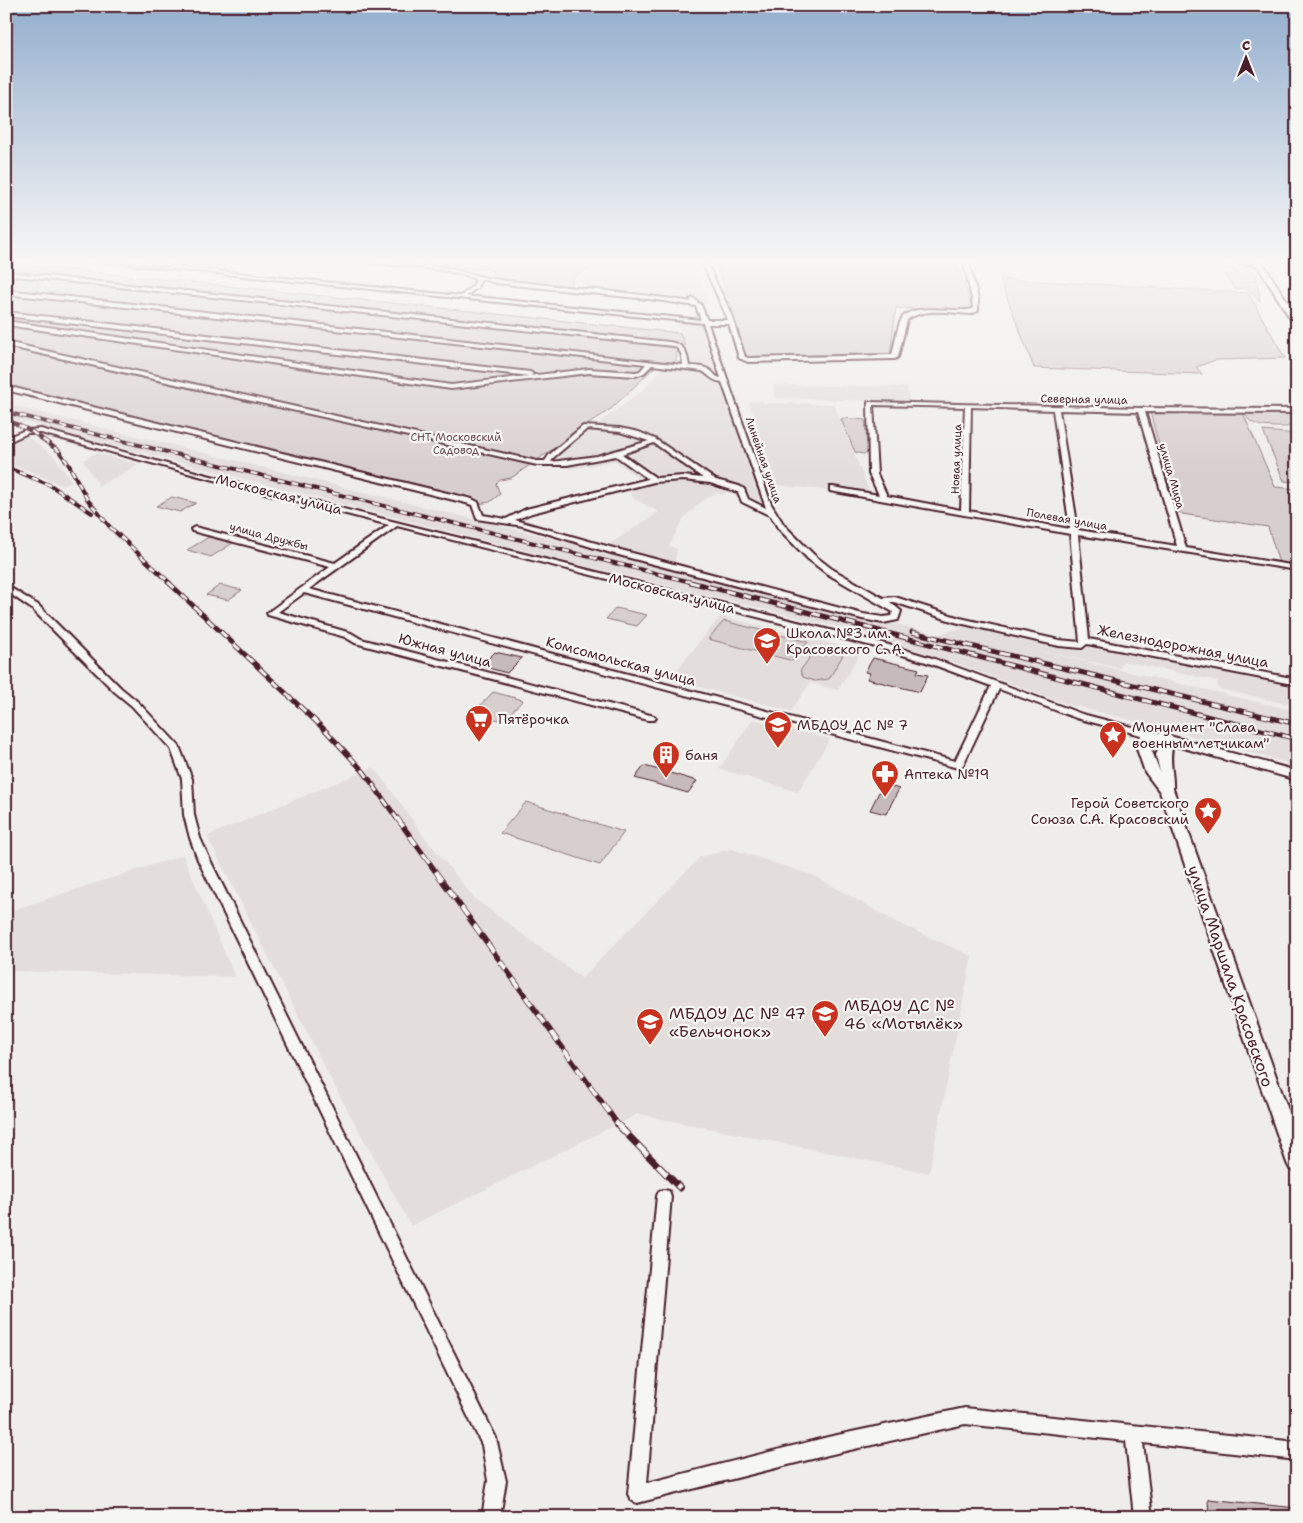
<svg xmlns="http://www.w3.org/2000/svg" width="1303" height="1523" font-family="'Shantell Sans',sans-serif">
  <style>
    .built { fill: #e3dedc }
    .green { fill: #d7cfce; stroke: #90777c }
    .building { fill: #c6babb; stroke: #4a1f2b }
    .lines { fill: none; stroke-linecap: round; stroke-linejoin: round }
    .street-casing { stroke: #4a1f2b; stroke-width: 4 }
    .secondary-casing { stroke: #4a1f2b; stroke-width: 4 }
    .street { fill: #f6f6f2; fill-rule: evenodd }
    .secondary { fill: #f6f6f2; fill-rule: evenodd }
    .rail-far3-casing { stroke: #4a1f2b; stroke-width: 4 }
    .rail-far2-casing { stroke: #4a1f2b; stroke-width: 5 }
    .rail-far1-casing { stroke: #4a1f2b; stroke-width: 5.5 }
    .rail-casing { stroke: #4a1f2b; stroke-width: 7 }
    .rail-far3 { stroke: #f6f6f2; stroke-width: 2.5; stroke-dasharray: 7; stroke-linecap: butt }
    .rail-far2 { stroke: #f6f6f2; stroke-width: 3; stroke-dasharray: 9; stroke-linecap: butt }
    .rail-far1 { stroke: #f6f6f2; stroke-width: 4; stroke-dasharray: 11; stroke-linecap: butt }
    .rail { stroke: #f6f6f2; stroke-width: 5; stroke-dasharray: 14; stroke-linecap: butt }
    .labels { text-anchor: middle; stroke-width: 4.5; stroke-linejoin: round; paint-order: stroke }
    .far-street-label { font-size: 11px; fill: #4a1f2b; stroke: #f6f6f2 }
    .far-park-label { font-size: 11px; fill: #6d4b54; stroke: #f6f6f2 }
    .street-label { font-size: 14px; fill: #4a1f2b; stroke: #f6f6f2 }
    .poi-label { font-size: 14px; fill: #4a1f2b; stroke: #f6f6f2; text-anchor: start }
    .near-street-label { font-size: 16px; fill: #4a1f2b; stroke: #f6f6f2 }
    .near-poi-label { font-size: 16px; fill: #4a1f2b; stroke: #f6f6f2; text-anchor: start }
  </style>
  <rect width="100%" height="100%" fill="#efedea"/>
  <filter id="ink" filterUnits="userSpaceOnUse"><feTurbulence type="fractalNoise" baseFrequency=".02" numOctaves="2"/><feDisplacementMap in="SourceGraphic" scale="10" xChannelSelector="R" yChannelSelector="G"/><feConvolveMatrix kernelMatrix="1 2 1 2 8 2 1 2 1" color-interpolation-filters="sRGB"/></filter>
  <g filter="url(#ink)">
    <!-- built -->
    <path class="built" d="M611,260H694L708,304L688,299L684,301L581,290L579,276L616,263Z
      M676,322L702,325L723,379L726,400L761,502H743L729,491L723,495L715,493L697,505L684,518L669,546L677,549L675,563L608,545L659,512L634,499L625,486L642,481L615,461L571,469L555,455L642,391L664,366L692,367Z
      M774,385L907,387L910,402L775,398Z
      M762,401L764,403L834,404L870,493L835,487L832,491L777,485L749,402Z
      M6,404L672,568L688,575L938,634L962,628L937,616L1009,635L1079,648L1093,647L1096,643L1297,684V706L1218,689L1217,681L1123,661L1120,668L1035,650L1297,711V766L1181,733L1067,704L944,659L858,632L573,563L6,418Z
      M27,436L54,456L72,482L61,485L26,469L6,464V444Z
      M97,453L127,461L140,464L99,486L83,460Z
      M721,616L862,651L838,690L810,683L791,711L669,679Z
      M753,719L830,739L798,792L719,769Z
      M374,767L423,835L475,899L582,978L700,857L732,849L815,876L896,922L972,956L929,1173L638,1114L411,1226L329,1076L207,836Z
      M183,855L235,977L6,971V912Z"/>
    <!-- green -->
    <path class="green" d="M444,260H602L605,263L573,276L570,286L562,287L495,279L491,277L493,271L489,269L447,266L443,265Z
      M715,260H955L973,310L896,308L890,355L746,358L731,305Z
      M6,263L680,333L685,346L678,348L676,360L672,364L659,363L612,408L511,478L500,480L496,484L500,494L490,502L472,505L6,391V324L450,388L585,373L577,370L454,385L6,322Z
      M1236,264L1251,265L1258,280L1253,281L1258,285L1260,302L1247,288L1235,289L1225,275H1237L1233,270L1226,269Z
      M1000,279L1248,293L1285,358L1216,360L1196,367L1202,374L1034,368Z
      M1150,412L1243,413L1275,487L1297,489V565L1279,563L1268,527L1182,514L1177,511Z
      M1248,413L1297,415V427C1282,426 1252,431 1246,415Z
      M843,418L865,420L868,453L863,454L855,452L841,419Z
      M1263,431L1297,434V482L1284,481Z
      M172,497L196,503L180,512L156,506Z
      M209,537L233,543L211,557L187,550Z
      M220,585L242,590L228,600L206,595Z
      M616,608L647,615L637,626L606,619Z
      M724,621L808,642L793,661L708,639Z
      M825,648L839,652L843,655L829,679L815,681L803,677L800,671L815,650Z
      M493,692L523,700L503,721L473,713Z
      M526,802L624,832L600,865L500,833Z"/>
    <!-- building -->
    <path class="building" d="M495,652L522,658L507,673L481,666Z
      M873,658L919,669L917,673L928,675L920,692L867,679L870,673L865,672Z
      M644,766L660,770L697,781L688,793L635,778Z
      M883,784L899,789L886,814L870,810Z
      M1208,1499L1297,1508V1517H1209Z"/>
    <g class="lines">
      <defs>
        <path id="street" d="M87,260C114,260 142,267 169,267C177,267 183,260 191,260L178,267L461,296L473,286L476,280L466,275L435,269L344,260C380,260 415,262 450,269C467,272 482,278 499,280C563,287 628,292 692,302L690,300L693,298L701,305L707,320H728L704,266L705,260H709L708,266L730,311L745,357L748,358L892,355C895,344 896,331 901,320C909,301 958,314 973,309L972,299L963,260H968L978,299V311L971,314C951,313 923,307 907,320L898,357L895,359L748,362L739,358L729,324H708L771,504L784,525L814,555L832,569L883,598L895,597L960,618L1059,640L1080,642L1070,534L830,491V487H833L879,495L869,474L868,402L1141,408L1297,409V413L1145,412L1186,548L1297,566V570L1078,535L1089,639L1297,679V685L1087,644L1082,648L1059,646L955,622L894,602H890L901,611L898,620L883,623L862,619L611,553L523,526L477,519L472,505L466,503L6,390V386L472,499L478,502L483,515L506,519L526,509L648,479L616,456L567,465H537L6,346V342L537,461H545L549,455L583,426L620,428L639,432L655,439L716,480L739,486L744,489L748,499L766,508L722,382C710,380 711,376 702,371L652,365L644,373L636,376L589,373L451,389L6,325V321L451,385L589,369L636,372L640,371L646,364L6,294V290L683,365C682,357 682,349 673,346L6,275V272L669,342C684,344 687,352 689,366C696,366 705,366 711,371C715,374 715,377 721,378L703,323ZM481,279L496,283L657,300L696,306L701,320L466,296L477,288ZM873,405L965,407L961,510L887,496L877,474ZM971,407L1053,410L1070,529L969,511ZM1059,410L1138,412L1177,546L1078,530ZM587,429L620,432L649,441L597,456L551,462L554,457ZM654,443L703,478L683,476L656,478L622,454ZM683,480L710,483L738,492L742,502L771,516L778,528L808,559L826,573L893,612L891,616L883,617L863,614L617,549L515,520L532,513L654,482Z
          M1198,260H1228L1261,264L1259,265Z
          M6,312L530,372L533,374L530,376L6,316Z
          M41,429L203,474L882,643L932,658L1082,714L1151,732L1153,734L1148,737L1076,718L999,689L963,765L958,768L304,593L278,612L351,633L361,639L654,716L656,718L654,720H648L355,643L345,637L268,615L267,613L330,567L192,531L191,529L195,527L335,563L389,525L199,476L41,433H28L6,443V438L25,430ZM397,526L876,647L926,662L991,686L955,761L309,589Z
          M6,585L38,605L121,688L138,702L179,746L192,779L194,815L200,838L210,860L496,1438L506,1481L500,1517H482L488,1481L482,1445L198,860L190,838L184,815L182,779L171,749L132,706L115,692L32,609L6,591Z
          M664,1190L669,1191L671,1196L647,1483L828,1437L965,1408L1297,1442V1460L1143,1443L1152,1517H1134L1126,1441L965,1424L828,1455L637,1503L631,1500L628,1494L657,1196L659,1191Z"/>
        <path id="secondary" d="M1254,260H1261L1297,317V325L1293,323Z
          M1148,730L1297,771V780L1173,745C1168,760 1174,774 1173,789L1297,1135V1171L1290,1169L1287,1163L1160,792L1145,772L1136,746L1143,731ZM1152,739L1161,742L1156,755L1160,772L1150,746Z"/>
      </defs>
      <!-- street casing -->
      <use href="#street" class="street-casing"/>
      <!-- secondary casing -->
      <use href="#secondary" class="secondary-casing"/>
      <!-- street -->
      <use href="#street" class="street"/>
      <!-- secondary -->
      <use href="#secondary" class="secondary"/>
      <defs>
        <path id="rail-far3" d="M6,412L695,583
          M6,419L31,431L59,451L69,465L87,499L110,527L170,583
          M6,467L50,485L92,513"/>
        <path id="rail-far2" d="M168,582L326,731L364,772L398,820
          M690,582C893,633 1094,689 1297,739
          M912,632L1297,724"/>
        <path id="rail-far1" d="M397,818L619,1126"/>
        <path id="rail" d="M618,1125L680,1188"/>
      </defs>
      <!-- rail-far3 casing -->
      <use href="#rail-far3" class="rail-far3-casing"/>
      <!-- rail-far2 casing -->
      <use href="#rail-far2" class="rail-far2-casing"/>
      <!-- rail-far1 casing -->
      <use href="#rail-far1" class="rail-far1-casing"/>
      <!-- rail casing -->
      <use href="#rail" class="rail-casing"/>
      <!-- rail-far3 -->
      <use href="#rail-far3" class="rail-far3"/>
      <!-- rail-far2 -->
      <use href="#rail-far2" class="rail-far2"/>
      <!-- rail-far1 -->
      <use href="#rail-far1" class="rail-far1"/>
      <!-- rail -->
      <use href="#rail" class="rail"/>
    </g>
  </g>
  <!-- sky -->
  <linearGradient id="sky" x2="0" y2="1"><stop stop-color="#93aecd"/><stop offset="0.55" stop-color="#f8f7f6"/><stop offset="1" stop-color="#f8f7f6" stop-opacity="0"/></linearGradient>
  <rect width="1303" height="474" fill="url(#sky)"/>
  <!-- icons -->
  <defs>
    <symbol id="school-pin" viewBox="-11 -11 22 30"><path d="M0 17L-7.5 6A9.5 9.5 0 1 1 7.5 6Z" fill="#c8321e" stroke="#f6f6f2"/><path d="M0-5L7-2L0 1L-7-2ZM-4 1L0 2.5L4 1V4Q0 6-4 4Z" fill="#fff"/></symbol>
    <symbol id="supermarket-pin" viewBox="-11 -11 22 30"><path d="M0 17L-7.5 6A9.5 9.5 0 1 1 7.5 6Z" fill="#c8321e" stroke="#f6f6f2"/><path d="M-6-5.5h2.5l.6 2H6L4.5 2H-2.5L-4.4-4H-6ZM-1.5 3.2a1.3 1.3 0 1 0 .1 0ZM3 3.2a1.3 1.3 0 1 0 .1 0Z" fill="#fff"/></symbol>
    <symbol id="sight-pin" viewBox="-11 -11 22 30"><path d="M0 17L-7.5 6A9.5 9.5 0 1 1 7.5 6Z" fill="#c8321e" stroke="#f6f6f2"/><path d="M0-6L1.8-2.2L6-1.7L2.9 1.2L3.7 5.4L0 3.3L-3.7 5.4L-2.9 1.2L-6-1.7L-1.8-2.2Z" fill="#fff"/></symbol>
    <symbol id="building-pin" viewBox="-11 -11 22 30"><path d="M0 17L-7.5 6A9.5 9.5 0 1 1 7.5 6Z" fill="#c8321e" stroke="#f6f6f2"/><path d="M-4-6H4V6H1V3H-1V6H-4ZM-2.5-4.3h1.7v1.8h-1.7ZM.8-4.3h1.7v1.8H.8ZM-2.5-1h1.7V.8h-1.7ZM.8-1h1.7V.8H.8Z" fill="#fff"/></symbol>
    <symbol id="pharmacy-pin" viewBox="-11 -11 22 30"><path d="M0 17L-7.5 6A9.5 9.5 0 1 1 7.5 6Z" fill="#c8321e" stroke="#f6f6f2"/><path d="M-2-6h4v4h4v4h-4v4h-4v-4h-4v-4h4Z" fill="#fff"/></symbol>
  </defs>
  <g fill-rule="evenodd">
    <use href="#school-pin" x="751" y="625" width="32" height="43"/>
    <use href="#supermarket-pin" x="463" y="703" width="32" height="43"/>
    <use href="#school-pin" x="762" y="709" width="32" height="43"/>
    <use href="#sight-pin" x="1097" y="719" width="32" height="43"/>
    <use href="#building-pin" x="650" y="739" width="32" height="43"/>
    <use href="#pharmacy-pin" x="869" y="758" width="32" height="43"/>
    <use href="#sight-pin" x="1192" y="795" width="32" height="43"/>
    <use href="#school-pin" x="809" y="998" width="32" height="43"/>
    <use href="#school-pin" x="634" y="1006" width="32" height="43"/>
  </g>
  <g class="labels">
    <!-- far-street labels -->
    <g class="far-street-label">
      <text transform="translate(1084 399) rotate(1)" y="4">Северная улица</text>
      <text transform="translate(956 459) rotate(-88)" y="4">Новая улица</text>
      <text transform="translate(764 460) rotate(71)" y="4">Линейная улица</text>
      <text transform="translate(1172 476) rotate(74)" y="4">улица Мира</text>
      <text transform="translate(1067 519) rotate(10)" y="4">Полевая улица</text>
      <text transform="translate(269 536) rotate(15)" y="4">улица Дружбы</text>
    </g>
    <!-- far-park labels -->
    <g class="far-park-label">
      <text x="456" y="441">СНТ Московский<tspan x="456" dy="13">Садовод</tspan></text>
    </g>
    <!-- street labels -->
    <g class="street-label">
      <text transform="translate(279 494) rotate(14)" y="5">Московская улица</text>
      <text transform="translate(672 593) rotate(14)" y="5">Московская улица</text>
      <text transform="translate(1183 646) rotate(11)" y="5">Железнодорожная улица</text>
      <text transform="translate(445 650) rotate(15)" y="5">Южная улица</text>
      <text transform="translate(621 661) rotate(15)" y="5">Комсомольская улица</text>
    </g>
    <!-- poi labels -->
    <g class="poi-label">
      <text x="786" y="638">Школа №3 им.<tspan x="786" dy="16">Красовского С. А.</tspan></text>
      <text x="498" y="724">Пятёрочка</text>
      <text x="797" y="730">МБДОУ ДС № 7</text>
      <text x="1132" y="732">Монумент "Слава<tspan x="1132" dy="16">военным летчикам"</tspan></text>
      <text x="685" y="760">баня</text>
      <text x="904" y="779">Аптека №19</text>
      <text x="1189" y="808" text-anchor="end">Герой Советского<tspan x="1189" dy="16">Союза С.А. Красовский</tspan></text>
    </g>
    <!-- near-street labels -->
    <g class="near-street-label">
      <text transform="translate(1231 976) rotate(71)" y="6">улица Маршала Красовского</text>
    </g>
    <!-- near-poi labels -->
    <g class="near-poi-label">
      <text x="844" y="1011">МБДОУ ДC №<tspan x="844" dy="18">46 «Мотылёк»</tspan></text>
      <text x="669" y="1019">МБДОУ ДС № 47<tspan x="669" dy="18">«Бельчонок»</tspan></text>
    </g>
  </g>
  <!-- margin -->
  <rect width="1303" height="1523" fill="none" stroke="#f6f6f2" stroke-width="25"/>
  <rect x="12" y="12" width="1278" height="1498" fill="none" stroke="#4a1f2b" stroke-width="2" filter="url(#ink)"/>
  <!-- north arrow -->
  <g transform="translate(1246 58)" stroke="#f6f6f2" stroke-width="4" paint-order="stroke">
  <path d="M0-4L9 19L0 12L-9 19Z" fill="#4a1f2b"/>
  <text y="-8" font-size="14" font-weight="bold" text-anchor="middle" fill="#4a1f2b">С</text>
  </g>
</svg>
